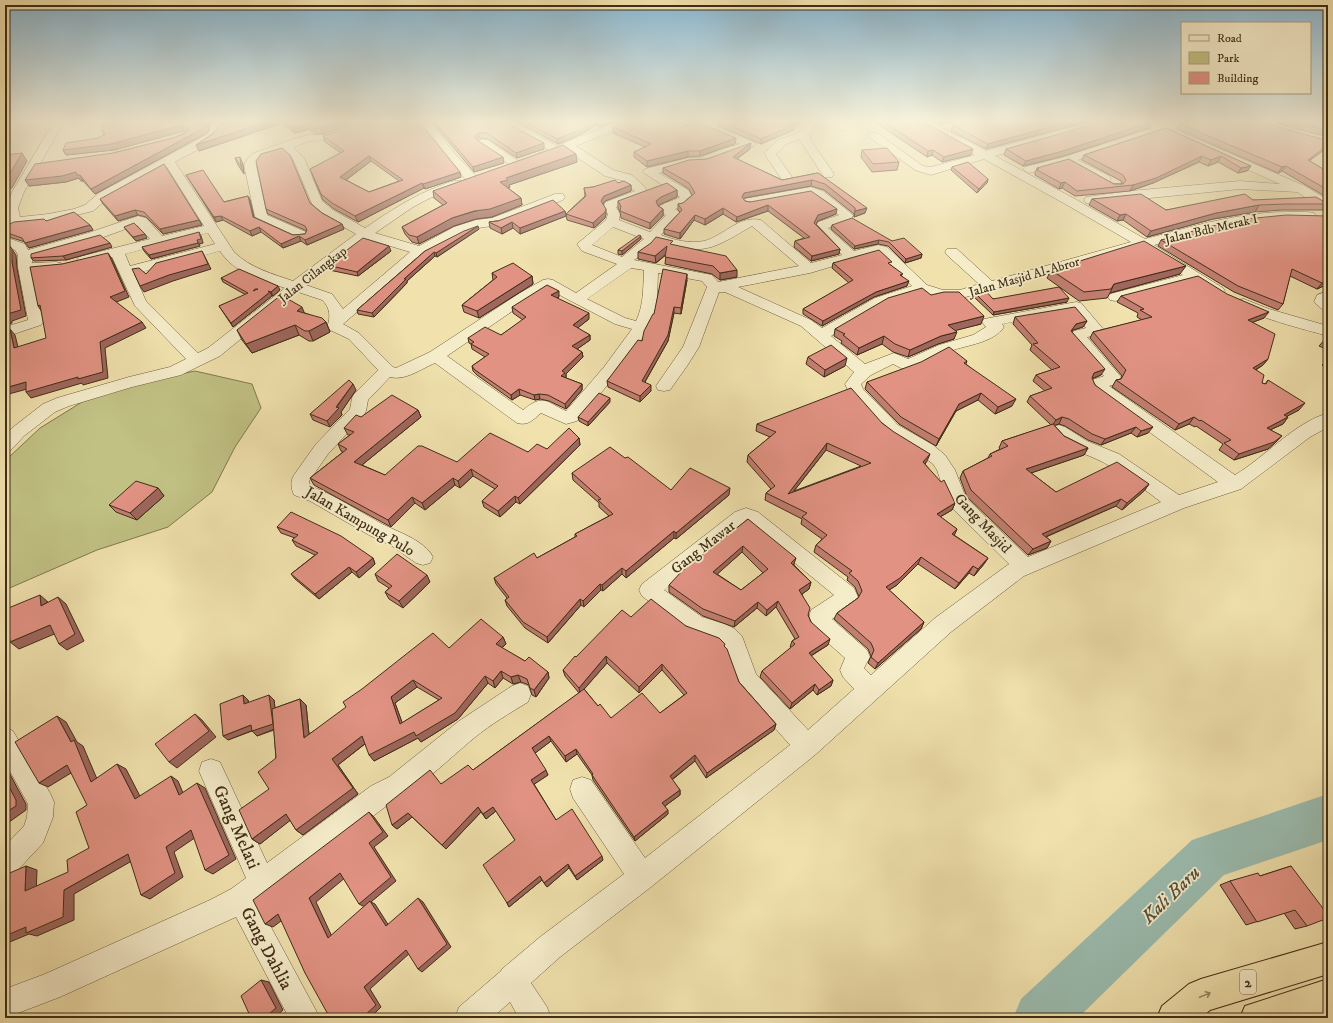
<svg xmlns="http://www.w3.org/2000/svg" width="1333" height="1023" font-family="'IM FELL DW Pica',serif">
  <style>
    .green { fill: #c1c184; stroke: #80784e }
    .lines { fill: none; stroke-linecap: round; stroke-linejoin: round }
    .river { fill: #9bbcaf; fill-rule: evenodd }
    .minor-casing { stroke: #6c5b3c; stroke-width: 1 }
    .highway-casing { stroke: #402e17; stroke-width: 2 }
    .minor { fill: #f5ecca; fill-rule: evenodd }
    .highway { fill: #f0e1ad; fill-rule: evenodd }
    .wall { fill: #c27e71; stroke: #402e17; fill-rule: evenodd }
    .shaded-wall { fill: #9e665c; stroke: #402e17 }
    .building { fill: #e19283; stroke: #402e17; fill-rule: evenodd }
    .oneway { stroke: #988862 }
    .labels { text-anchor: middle; stroke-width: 3.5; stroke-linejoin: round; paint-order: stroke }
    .far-street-label { font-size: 13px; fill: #402e17; stroke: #f5ecca }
    .shield { fill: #f5ecca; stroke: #76674d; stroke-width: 1 }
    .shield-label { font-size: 14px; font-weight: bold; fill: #402e17 }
    .street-label { font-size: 15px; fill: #402e17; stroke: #f5ecca }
    .near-street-label { font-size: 18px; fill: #402e17; stroke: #f5ecca }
    .near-water-label { font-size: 19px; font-style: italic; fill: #57523d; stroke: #f5ecca }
  </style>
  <rect width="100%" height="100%" fill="#f0e1ad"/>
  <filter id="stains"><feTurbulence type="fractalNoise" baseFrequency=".005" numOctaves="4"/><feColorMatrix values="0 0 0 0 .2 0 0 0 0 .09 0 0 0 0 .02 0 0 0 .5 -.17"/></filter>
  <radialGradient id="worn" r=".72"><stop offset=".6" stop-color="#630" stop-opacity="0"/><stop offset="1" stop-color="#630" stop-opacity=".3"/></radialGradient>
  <!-- green -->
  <path class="green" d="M195,371L252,384L261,408L235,447L212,492L168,527L97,550L5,590L6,460L40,428L82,402L143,382Z"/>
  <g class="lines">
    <!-- river -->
    <path class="river" d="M1328,794V840L1224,875L1078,1018H1013L1021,999L1192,840Z"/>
    <defs>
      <path id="minor" d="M55,120H65L24,192L18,208L20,217L48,214L74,209L85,205L99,193L208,134L211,125L226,120H241L240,122L220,129C221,140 185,156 175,162L234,252C250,268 273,274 293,281L356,234L325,216L313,206L293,159L284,150L262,157L256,165L267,215L306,232L308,235L306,238H296L256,220L255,217L244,165L248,158L254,153L297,138L308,135H323L369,120H384L383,122L328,140L309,141L293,147L304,158L322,201L333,210L365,228C389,212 412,196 440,186C447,183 454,180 461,181L463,184L461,187L430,198L413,207L375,233L419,246L454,227L476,220L492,218L555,194H563L565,197L563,200L499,225L478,228L464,233L425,254L343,324L359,333L393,367L396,368L430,352L520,293L543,280L548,279L553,280L576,293L617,264L582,251L577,244L606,220L608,214L603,207L606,202L635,191L624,181L605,176L566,150L545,158H537L535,156L537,154L548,149L499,122L498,120H510L557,146L622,120H636L635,122L576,146L613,170L632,175L645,187L647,192L641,198L616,207L620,214L619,220L650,232L666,215L659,212L657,209C661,203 674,201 680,197L643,172L645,169L688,158H700L722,149L740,144L701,128L700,126C706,119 717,120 726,120L725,122L715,126L754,142L756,144L754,146L728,154L706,163L689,164L659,173L688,190L693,198L682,207L675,209L681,214L661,235C674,240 690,244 704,241C724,236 738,215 761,220L811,263L842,255L815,228L818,222L839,215L815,197L810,195L749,206L745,205L743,202L745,199L749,198L811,187L823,191L853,215L851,220L828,228L854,251L878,245L887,247L927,285L943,290H960L979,284L947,255L945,252L947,249H957L992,281L1131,242L1067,205L984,159L931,175L915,170L869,137L867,135L869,133H877L923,166L931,167L975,155L916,122L915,120H927L986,151L1097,120H1113L1112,122L995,156L1075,199L1145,239C1191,227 1238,212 1287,212C1296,212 1306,211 1314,213L1316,216L1314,219L1310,220C1252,217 1209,230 1154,245L1223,288L1225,291L1223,294C1212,297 1202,287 1193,281L1115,301L1110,300L1108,297L1110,294L1183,275L1135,245L1134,249L996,288L995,290L961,298H942L922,293L885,304L831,336L865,364L894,353L908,359L939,345L973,335L986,327L982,322L984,319L1076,302L1081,303L1104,330L1099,335L1087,337L1121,377L1116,384L1109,386L1235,475C1265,457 1294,423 1328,413V427L1310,437L1241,489L1184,508L1024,576L951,632L815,755L651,887L560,957L531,983L547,1007L551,1018H519L510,1002L492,1018H455L459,1007L501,971L502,969L540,937L624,874L573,798L570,789L573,780L582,777L591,780L645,858L790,745L739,687L725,649L719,643L687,631L642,596L639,590L642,584L735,512L746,508L758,512L854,588L858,597L855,603L832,619L867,650L870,657L864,668L871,675L935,618L1009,564L952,508L945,494L937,470L933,464L920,454L892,438L881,429L850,395L845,384L854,372L801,326L725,292H719L699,347L687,366L670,390L664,391L658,390L656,386L683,347L707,287L702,281L658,273L657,302L655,312L646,333L616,375L577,421L566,424L541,413C533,420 528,426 517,423L435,363C421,369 405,381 390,377L368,400L366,411L364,415L328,454L309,481L310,486C335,495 358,511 382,524C398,532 424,540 433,557L430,563L423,565L416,563L392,546L369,535L310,501L294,495C291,488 290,482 294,475L316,444L350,409L352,398L354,394L378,370L349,339L330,330L327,327C331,317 330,307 322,300L298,292L220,356L181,375L132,387L69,406L55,412L24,436L11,450L5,452V435L12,428L43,404L57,398L129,377L170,367L186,359L135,306L112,257L84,264L79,263L77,260L79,257L150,239L137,225L98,239L32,257V263L56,262L61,263L63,266L61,269L33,272L43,322L41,325L5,337V327L28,320L18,268V255L15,250L5,246V237L25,244L28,250L88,233L138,216L146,218L162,236L204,226L167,167L107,199L93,211L48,222L17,225L5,231V221L7,220L6,208L12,192ZM752,226L799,266L718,282L712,275L634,260L650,249L655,242C676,248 698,254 719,244C731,239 741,232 752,226ZM613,227L644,239L622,257L592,245ZM208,233L215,244L130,266L125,254ZM367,239L410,252L343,309L332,294L306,285ZM220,251C234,273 261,280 285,288L208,348L198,353L146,301L134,274ZM878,253L912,286L875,298L822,328L811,320L738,287L810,273ZM631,268L644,270C643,288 644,305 636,321L625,318L587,299ZM548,289L615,324L632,329L604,367L566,411C545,401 543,394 523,410L447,356L530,299ZM1072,311L1086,328L1074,331L1069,336L1104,376L1092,380L1090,384L1093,391L1218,482L1179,495L1119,454L1087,441L1065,427L1059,425L1053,427L1050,431C1060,448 1092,455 1108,465C1126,476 1144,489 1161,502L1028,557L966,498L955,470L945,455L933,445L898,425L875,401L863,389L861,384L871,375L893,364L907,371C922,367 935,357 950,351C967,345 993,343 1004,327L1002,324ZM747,524L834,595L811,610L808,621L811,628L845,658L840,670L843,677L854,689L808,730L756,674L742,636L735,629L725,624L702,617L664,590Z
        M417,120H428L455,154L476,176L478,179L476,182H468L447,158Z
        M663,120H675L689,129L684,132L664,122Z
        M808,120H818L809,134L811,141L834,174L832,177H824L799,139L786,144L776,154L792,177L790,180H782L764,153L778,140L800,132Z
        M823,120H835L848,128L847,130C840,132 827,126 823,120Z
        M1137,120H1151L1164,125L1179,120H1194L1193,122L1173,129L1305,186L1328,200V210L1324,209L1297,192L1240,189L1090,204L1086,203L1084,200L1086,197L1130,191L1240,181L1280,184L1163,132L1078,160L1109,176L1111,179L1109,182H1101L1067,163L1029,173L1025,171L1023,169L1025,167L1064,157L1153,128L1138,122Z
        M483,139L487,140L520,162L522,164L520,166H512L479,144L477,142Z
        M1328,291V311L1323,310L1314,302L1317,295Z
        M1244,299L1269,309L1328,326V336C1311,331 1245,315 1237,303L1239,300Z
        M520,683L528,686L531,694L528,702C510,713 491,724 474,738C446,761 422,787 389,804L258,903L320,1018H289L236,917L60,997L5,1018V989L45,974L210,900L231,889L246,878L199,771L202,762L211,759L220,762L267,863L371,786L389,777L459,721L512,686Z
        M5,727L13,731L50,793L54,802L53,817L43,843L14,874L5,878V846L24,826L27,817L28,804L5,762Z"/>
      <path id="highway" d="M1328,942V974L1210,1010L1201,1018H1157L1162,1006L1189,984L1201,979Z
        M1328,979V1013L1312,1018H1240L1245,1006Z"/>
    </defs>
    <!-- minor casing -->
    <use href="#minor" class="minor-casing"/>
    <!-- highway casing -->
    <use href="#highway" class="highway-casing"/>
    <!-- minor -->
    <use href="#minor" class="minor"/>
    <!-- highway -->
    <use href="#highway" class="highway"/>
  </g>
  <!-- wall -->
  <path class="wall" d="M104,120L211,124L207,133L95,194L83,181H81L79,178L66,182L29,186L113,153L173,138L187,132L184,131L114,150L66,155L63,150L98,138L104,135L102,131Z
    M233,120H365L323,134H315L309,129L295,133L282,123L199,151L196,145Z
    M430,120H501L544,149L517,158L488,139L479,138L477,140L504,163L474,172Z
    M513,120H619L601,127L596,125L582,134L558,144Z
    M677,120H710L705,121L701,124L736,138L735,144L700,156L688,157L647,167L634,157V152L645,147L613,133V127L683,128L686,126Z
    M872,120H920L971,155L942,162L932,155L927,157Z
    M929,120H958L939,124Z
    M1093,120L986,149L951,131L953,125Z
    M1154,120H1175L1164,123Z
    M1264,120H1328V137Z
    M719,121H756L795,127L794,130L761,144L719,126Z
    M1180,124L1310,161L1328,172V198L1282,171L1278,173L1177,129Z
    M1149,128L1064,156L1023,166L1004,155L1006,149Z
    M1166,128L1251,166L1247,171L1238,173L1218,162L1208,166L1199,162L1153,183L1130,191L1075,196L1062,188L1059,189L1035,175V173L1037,168L1114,184H1122L1121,181L1082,160L1084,155Z
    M323,136L461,177L425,189L424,188L358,222L334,209L323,200L312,174L341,153L325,142ZM371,161L399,181L369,192L346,180Z
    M750,149L737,159L782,180L818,173L865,213L854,217V214L824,190L811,186L744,198L743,199L745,201L750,202L836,214L818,221L816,224L840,249L839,254L811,261L794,247L795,241L804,238L768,211L736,222L723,214L705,225L694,220L680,239L664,234V229L680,212L678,210V204L683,203L692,195L689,189L663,173V168L707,159Z
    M862,150L899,162L897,170L872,172L861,157Z
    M235,158L243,164L244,174L238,165Z
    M577,162L509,185L510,187L508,188L521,198L522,205L492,217L476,219L454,226L419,244L412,242L405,234L402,227L443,205L434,198L433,191Z
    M952,167L988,179L987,183L977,193L951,170Z
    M186,175L224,202L248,196L250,200L254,217L293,235L305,234L307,231L268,214L266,209L310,203L322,213L342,224L344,229L307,245L301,241L283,248L261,232L252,236L223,220L216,222Z
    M618,183L631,185V191L605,201L603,204L606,214L605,218L594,228L567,220L566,214L585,196L584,188L593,187Z
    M677,190V197L661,204L658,206L663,209V216L650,229L621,218L620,212L618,208V201Z
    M100,199L199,220L202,225L163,234L146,217L138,215L118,221L103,204Z
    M1092,199L1166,210L1253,200L1328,204L1323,210H1282L1255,212L1213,219L1147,237L1123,220L1117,221L1089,205Z
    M565,211L566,216L520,234L513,228L502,234L490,228L489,222Z
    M1328,216V284L1317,289L1290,276L1283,304L1278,310L1234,292L1158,246L1161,240Z
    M46,221L90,225L93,230L29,248L25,242L6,236L5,234V226Z
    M832,225L892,241L922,254L921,258L905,263L888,246L878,244L854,249L831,229Z
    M124,227L147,238L136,241L126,230Z
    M479,229L437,257L435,256L407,281V283L374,317L358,314L357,310L425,251Z
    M201,236L203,243L199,244L200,246L151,259L144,251L142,247Z
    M641,239L622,255L618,254V250Z
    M673,245L737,277L720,280L712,274L665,264L666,255L656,263L638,259V252Z
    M112,247L66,260L34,261L31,258Z
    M391,251L358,276L329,270L327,265Z
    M833,263L891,265L902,276L907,286L874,297L822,326L803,314V309L849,283L832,268Z
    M1051,270L1180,274L1110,293L1107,298L1079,301L1047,278Z
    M492,273L532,276L533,284L479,318L464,312L462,305L493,280Z
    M221,278L280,290L273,296H272L233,327L219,306L246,295L223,282Z
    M687,280L681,314L674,313L668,341L645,382L651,391L640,402L608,387L607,381L642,341L654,314Z
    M975,293L993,299L1067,302L993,315L974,297Z
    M931,295L981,324L955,330L954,339L938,344L908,357L893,352L882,344L857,355L841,343L842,341L834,336L835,329Z
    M1121,296L1264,318L1253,322L1268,359L1263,365L1256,370L1262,383L1265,384L1268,380L1299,410L1287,416L1288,417L1283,424L1270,430L1282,436L1276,442L1268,449L1234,460L1219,450L1223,444L1196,426L1195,427L1189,424L1175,430L1112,387L1116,380L1121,379L1122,376L1090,338L1093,332L1142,320L1137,317L1138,313L1117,302Z
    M559,297L557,298L589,319L577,328L590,335V340L577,349L582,352L583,357L566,374V378L582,384V390L566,409L549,401L540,399L535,400L520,395L512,400L477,375L473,371L472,366L485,357L472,349L471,344L469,343L468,338L501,335L523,320L513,313L512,307Z
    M305,313L326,322L330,332L313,341H309L299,335L252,353L242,340L237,330Z
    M1015,317L1087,321L1083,327L1073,330L1072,332L1101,375L1092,379L1095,385L1148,433L1137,437L1131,433L1101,445L1088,440L1065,426L1059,424L1054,425L1064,436L1088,448L1084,455L1031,473L1056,492L1149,484L1144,491L1122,510L1116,506L1046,537L1051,541L1047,548L1028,555L967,497L960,478L963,471L988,458L990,454L1000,449L999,448L1002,441L1051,425L1027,402L1030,396L1045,391L1033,381L1036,375L1052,370L1030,350L1032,345L1013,324Z
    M1328,336V350L1319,346Z
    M808,357L845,366L824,377L806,364Z
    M1328,359V368L1322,365Z
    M967,361L966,364L1012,406L995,414L978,400L956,411L936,446L899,424L865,389L867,382Z
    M356,390L341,412L342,415L330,427L313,420L310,414Z
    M610,402L588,426L579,421L578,417Z
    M418,410L421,417L362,465L385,475L457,462L547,449L579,438L580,445L520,504L516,502L500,517L484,507L482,501L495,489L473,476L460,488L455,485L425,510L415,503L391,527L314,485L310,478L343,452L341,451L338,444L350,435H348L344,428L361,417Z
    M882,423L927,461L925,464L955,503L952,510L940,517L957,529L954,535L988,558L984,564L974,576L969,573L955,589L918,564L897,585L889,590L924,622L921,629L875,669L868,663L871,656L868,649L834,619L837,613L858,598L859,597L855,587L847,580L848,577L814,552L816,545L822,539L801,524L802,519L765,500L766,493L771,489L747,462L748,455L770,437L756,431L757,424ZM826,450L861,466L794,491Z
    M572,473L671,490L729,495L676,539L674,538L626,578L622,574L603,591L601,590L584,607L581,605L548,643L525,628L507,606L505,600L507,598L496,584L494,578L537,558L575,537V534L609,516L599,507V503L573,480Z
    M158,488L164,496L137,520L116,512L109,505Z
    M748,519L794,564V565L811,582L809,589L802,594L808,615L811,622L828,645L811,656L833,680L831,686L817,695L813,690L790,709L760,677L762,671L791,648L790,647L792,641L795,639L776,607L766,616L757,608L734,627L703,616L669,592V585ZM742,552L763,573L741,590L717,574Z
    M277,527L373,558L375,564L359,578L352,572L319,599L295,579L291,574L315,555L296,546L292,540L295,538L281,533Z
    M375,574L430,582L403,608L389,599L385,592L389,588L378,581Z
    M631,617L686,626L724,647L739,682L776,724L774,730L706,778L695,761L672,780L680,790V795L665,806L668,814L635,841L593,780L592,775L577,754L566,762L551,741L535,753L548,775L534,784L556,820L603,860L577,880L569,868L547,887L542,880L509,907L507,903L515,840L496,811L486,819L481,812L446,849L412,817L397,829L392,825L441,784L473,770L579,693L565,676L563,670L576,657ZM607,663L639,693L662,670L684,695L660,713L611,718L598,706L584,689Z
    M503,637L506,644L502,648L525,661L548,672L549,678L536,697L532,695L529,685L521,682L513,684L503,678L495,688L488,683L458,719L421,742L418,738L374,761L365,744L338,765L358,794L303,835L296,830L290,820L260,844L252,839L269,789L276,758L274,730L257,736L252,731L228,740L248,700L249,703L274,700L275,708L300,699L306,705L309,734L449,648ZM417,687L439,700L402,723L395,703Z
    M1291,866L1307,926L1295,929L1284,913L1246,925L1220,885L1230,881L1260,876Z"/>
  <!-- shaded-wall -->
  <path class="shaded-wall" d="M5,120H12L5,134Z
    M207,120H222L211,124L207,133L95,194L91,189L204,128Z
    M273,120H281L282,123L199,151L196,145Z
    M347,120H365L323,134L321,128Z
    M596,120V125L582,134L558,144L557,139Z
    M605,120H619L601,127L600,122Z
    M699,120H710L705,121L699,126Z
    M798,120H805L795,127L794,130L761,144V139L793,123Z
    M940,120H958L939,124Z
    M1076,120H1093L986,149L988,144Z
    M1166,120H1175L1164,123Z
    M1151,122L1149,128L1064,156L1023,166L1026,161Z
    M307,123L309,129L295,133L293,128Z
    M181,125L184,131L114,150L66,155L63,150Z
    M478,133L479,138L476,142L474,137Z
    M736,138L735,144L700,156V151Z
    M544,143V149L517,158L516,153Z
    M751,143L750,149L732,162L733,157Z
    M1328,145V147L1304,165L1308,160Z
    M973,149L971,155L942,162L944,157Z
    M933,150L932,155L927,157L928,151Z
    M688,151V157L647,167V161Z
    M22,153L27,161L12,188L5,189L9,194L7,200H5V180Z
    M576,154L577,162L509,185L510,187L502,190L500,182L506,178Z
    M369,156L371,161L342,183L340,177Z
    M1202,156L1199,162L1153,183L1130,191L1133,185Z
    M1221,156L1218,162L1208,166L1211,160Z
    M240,157L243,164L244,174L241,166Z
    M503,157L504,163L474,172L473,167Z
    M1251,166L1247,171L1238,173L1241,168Z
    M1286,166L1282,171L1278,173L1282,167Z
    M76,172L80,175L83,181H81L79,178L66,182L29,186L25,180Z
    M460,172L461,177L425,189L423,184Z
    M988,179L987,183L977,193L979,189Z
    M812,180L811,186L744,198L742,203V197L744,193Z
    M1065,182L1062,188L1059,189L1061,183Z
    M422,183L424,188L358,222L355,216Z
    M631,185V191L605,201L602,206L601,201L604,196Z
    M677,190V197L661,204L656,208V201L661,197Z
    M248,196L250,200L255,221L253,217Z
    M521,198L522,205L492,217L476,219L454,226L419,244L417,237L452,218Z
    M768,205V211L736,222L737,217Z
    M1259,205L1255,212L1213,219L1147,237L1151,231L1216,213Z
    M723,208V214L705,225V219Z
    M867,208L865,213L854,217L855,211Z
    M606,209V214L605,218L594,228L593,223Z
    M663,209V216L650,229V223Z
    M837,209L836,214L818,221L814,228V223L818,215Z
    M135,210L138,215L118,221L115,216Z
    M565,211L566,216L520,234V228Z
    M1126,214L1123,220L1117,221L1120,215Z
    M695,215L694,220L680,239V233Z
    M221,216L223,220L216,222L214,217Z
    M199,220L202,225L163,234L160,229Z
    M512,222L513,228L502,234L501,228Z
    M342,224L344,229L307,245L305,240Z
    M90,225L93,230L29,248L25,243Z
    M478,226L479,229L437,257L436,253Z
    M259,227L261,232L252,236L250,231Z
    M199,232L201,236L203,243L199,244L197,240Z
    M145,234L147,238L136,241L133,237Z
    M299,236L301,241L283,248L281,244Z
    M641,236V239L622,255V251Z
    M879,240L878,244L854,249L855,246Z
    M110,243L112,247L66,260L63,256Z
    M198,243L200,246L151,259L149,255Z
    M9,245L16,255L17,268L26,316L12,321V323L5,326V318L7,314L12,262Z
    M389,246L391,251L358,276L357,272Z
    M667,246V253L656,263L655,256Z
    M840,249L839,254L811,261L812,256Z
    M202,251L211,269L173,281L144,292L140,286Z
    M434,252L435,256L407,281V283L374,317L372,313L404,279Z
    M108,253L112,259L129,297L114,303L110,297Z
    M922,254L921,258L905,263L906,259Z
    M1186,266L1180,274L1110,293L1114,284Z
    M737,270V277L720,280V273Z
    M687,274V280L681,314V308Z
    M532,276L533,284L479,318L477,311Z
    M1328,280V284L1317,289L1322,283Z
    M909,281L907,286L874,297L822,326L823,321L876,292Z
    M278,286L280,290L273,296L271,292Z
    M559,291V297L551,301V295Z
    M270,292L272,296L233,327L231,323Z
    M1069,298L1067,302L993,315L994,312Z
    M40,305L42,312L38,306Z
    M302,307L306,317L297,311Z
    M674,307V313L668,341L642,387V381Z
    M1269,312L1264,318L1243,326L1248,320Z
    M589,313V319L574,331L573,325Z
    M984,316L981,324L946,333L948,325Z
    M1087,321L1083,327L1073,330L1068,337L1071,331L1076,324Z
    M142,322L146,328L105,348L108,378L83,385L82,383L31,398L26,392L100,342Z
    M326,322L330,332L313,341L309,331Z
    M295,325L299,335L252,353L246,344Z
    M10,329L15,335L20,355L14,348Z
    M957,332L954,339L938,344L908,357L910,350L941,336Z
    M590,335V340L573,352L572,346Z
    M884,336L882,344L857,355L859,348Z
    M582,352L583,357L566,374V378L561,376L562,371Z
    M847,358L845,366L824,377L825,370Z
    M1268,359L1263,365L1248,374L1253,368Z
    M1105,369L1101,375L1091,379L1094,373Z
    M26,382L31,388L5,395V388Z
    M353,384L356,390L341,412L342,415L330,427L327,421Z
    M582,384V390L566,409L565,404Z
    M651,385V391L640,402V396Z
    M519,389L520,395L512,400L511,395Z
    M981,393L978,400L956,411L936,446L939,439L959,404Z
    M539,394L540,399L535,400L534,395Z
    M610,398V402L588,426V422Z
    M1016,399L1012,406L995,414L998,407Z
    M1305,403L1299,410L1278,421L1284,415Z
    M418,410L421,417L357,469L354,462Z
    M1062,417L1059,424L1052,426L1056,420Z
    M1194,417L1189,424L1175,430L1179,424Z
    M1288,417L1283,424L1261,434L1267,428Z
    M1136,427L1131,433L1101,445L1105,439Z
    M1153,427L1148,433L1137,437L1141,431Z
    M1282,436L1276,442L1268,449L1234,460L1239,454Z
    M579,438L580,445L520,504L518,498Z
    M827,443L826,450L786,501L788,494Z
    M1088,448L1084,455L1022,476L1026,469Z
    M930,454L927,461L920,469L923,462Z
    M471,469L473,476L460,488L458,481Z
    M453,478L455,485L425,510L422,503Z
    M1149,484L1144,491L1122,510L1127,503Z
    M158,488L164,496L137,520L130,513Z
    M730,488L729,495L676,539V533Z
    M515,496L516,502L500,517L498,511Z
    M412,497L415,503L391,527L388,520Z
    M1121,499L1116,506L1038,540L1042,534Z
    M955,503L952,510L933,521L937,514Z
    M957,529L954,536L952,534Z
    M674,531V538L626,578V571Z
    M1051,541L1047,548L1028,555L1033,549Z
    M743,546L742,552L713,578V572Z
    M921,557L918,564L897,585L883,594L886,587Z
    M373,558L375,564L359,578L356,572Z
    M796,558L794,564L790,569L791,563Z
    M988,558L984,564L974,576L978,569Z
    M973,566L969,573L955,589L959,583Z
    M349,567L352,572L319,599L315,594Z
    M622,568V574L603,591L602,585Z
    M427,575L430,582L403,608L399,601Z
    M811,582L809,589L798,597L799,590Z
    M600,584L601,590L584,607L583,601Z
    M40,595L48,602L41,606Z
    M58,597L66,604L84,641L67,650L59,644Z
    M580,599L581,605L548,643L547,637Z
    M778,601L776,607L766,616L767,610Z
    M758,602L757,608L734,627L735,621Z
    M924,622L921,629L875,669L878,663Z
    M50,625L59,632L19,649L10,642Z
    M503,637L506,644L498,651L496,644Z
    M830,639L828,645L807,658L809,653Z
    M606,656L607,663L580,694L579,688Z
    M662,664V670L639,693V687Z
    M501,671L503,678L495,688L493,681Z
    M548,672L549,678L536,697L534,690Z
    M518,675L521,682L513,684L511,677Z
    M485,676L488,683L458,719L421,742L418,738L374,761L369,755Z
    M413,680L417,687L395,703L405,730L400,724L391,697Z
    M833,680L831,686L817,695L819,690Z
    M815,684L813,690L790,709L792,703Z
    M243,695L248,700L249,709L244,704Z
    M269,695L274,700L277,728L257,736L252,731Z
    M300,699L306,705L310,744L304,738Z
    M195,714L202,720L216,737L177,768L169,762Z
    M57,716L66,722L77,742L83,746L100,786L91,782L71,742Z
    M776,724L774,730L706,778L707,773Z
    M251,725L256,729L228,740L223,736Z
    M362,736L367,742L338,765L358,794L303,835L296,830L332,759Z
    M549,736L551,741L534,754L532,748Z
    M576,749L577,754L566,762L565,756Z
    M695,755V761L670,781V776Z
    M117,764L126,769L144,804L135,799Z
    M5,765L26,804V810L5,825Z
    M67,765L76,770L48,787L39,783Z
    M546,770L548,775L533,785L531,780Z
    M171,776L178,781L186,800L179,795Z
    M197,783L205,788L236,859L213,874L205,870Z
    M680,790V795L662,808V803Z
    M478,807L481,812L446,849L442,845Z
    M493,807L496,811L486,819L483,814Z
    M668,810V814L635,841L634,837Z
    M369,812L374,817L388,836L374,847L396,881L371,902L375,904L391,929L386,926L365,907L359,904L369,843Z
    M408,813L412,817L397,829L392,825Z
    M286,814L292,819L260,844L252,839Z
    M191,830L199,835L174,852L183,877L150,899L141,895L166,847Z
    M128,854L137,858L74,894V920L37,936L29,934L5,944V936L64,890Z
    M602,856L603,860L577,880L575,876Z
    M568,864L569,868L547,887L544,883Z
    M26,866L37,870L36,895L25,891Z
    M340,873L346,877L316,902L334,941L328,938L309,898Z
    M540,876L542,880L509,907L507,903Z
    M418,898L423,902L451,947L422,972L418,969Z
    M278,914L285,918L273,927L265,924Z
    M406,950L411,952L370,989L381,1007L370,1018H362L364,987Z
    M261,980L269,982L283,1010L274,1018H264Z"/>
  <!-- building -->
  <path class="building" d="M104,120H207L204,128L91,189L80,175H77L76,172L62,176L25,180L35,164L113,153L173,138L186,133L189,129L181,125L111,144L63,150L66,143L98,138L104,135L105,133L102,131Z
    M233,120H273L196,145L213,134L219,125Z
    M283,120H347L321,128H313L307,123L293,128Z
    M377,120H418L460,172L423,184L422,183L355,216L332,203L321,194L310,169L344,151L323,136ZM369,156L403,180L369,192L340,177Z
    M433,120H501L544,143L516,153L487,133H478L474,137L477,140L503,157L473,167Z
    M522,120H596L582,129L557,139Z
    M596,120H605L600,122Z
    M631,120H667L683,128L691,123L685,120H700H699L701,124L736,138L700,151H688L647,161L634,152L651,144L613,127Z
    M722,120H751L756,121L762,120H798L793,123L795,124L761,139L719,121Z
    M881,120H920L973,149L944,157L933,150L928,151Z
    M975,120H1076L988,144L953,125Z
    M1109,120H1144L1151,122L1066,150L1026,161L1006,149Z
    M1192,120H1254L1328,141V145L1308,160L1328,172V190L1286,166L1282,167L1180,124Z
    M1287,120H1328V131Z
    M1166,128L1251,166L1241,168L1221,156L1211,160L1202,156L1156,178L1133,185L1077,191L1065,182L1061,183L1037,170L1039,169L1037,168L1069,159L1114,184H1123L1126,180L1123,175L1084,155Z
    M751,143L733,157L782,180L818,173L867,208L855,211V208L825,184L812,180L744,193L742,197L745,201L750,202L811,191L837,209L818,215L814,223L840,249L812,256L795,241L810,237L768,205L737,217L723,208L705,219L695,215L680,233L664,229L682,210L678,204L683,203L695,193L689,183L663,168L689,160L707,159Z
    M563,145L576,154L506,178L508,180L500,182L521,198L490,209L474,211L452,218L417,237L409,235L402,227L447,203L433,191Z
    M282,148L290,155L310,203L322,213L342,224L305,240L299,236L281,244L259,227L250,231L221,216L214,217L186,175L203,170L224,202L248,196L253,217L293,235L305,234L307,230L305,226L266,209L256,161L261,154Z
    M887,148L899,162L873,164L862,150Z
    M22,153L6,180H5V155Z
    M240,157L241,166L235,158Z
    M968,162L988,179L979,189L952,167Z
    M164,164L199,220L160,229L144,212L135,210L115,216L100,199Z
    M615,180L618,183L624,181L631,185L604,196L601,201L606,209L605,212L593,223L566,214L586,196L584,188L593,187Z
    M667,183L677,190L661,197L656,201L658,206L663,209L650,223L620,211L621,206L618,201Z
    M1141,194L1166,210L1245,194L1253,200L1316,197L1328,204H1286L1259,205L1216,213L1151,231L1126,214L1120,215L1092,199Z
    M553,200L565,211L520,228L512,222L501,228L489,222L498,221Z
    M74,212L90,225L25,243L22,238L5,232V230H7L5,229V226L14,222L44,219L46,221Z
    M1286,215L1328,216V280L1322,283L1292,269L1283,304L1238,286L1161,240L1208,227L1246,219Z
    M852,218L892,241L904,238L922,254L906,259L889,242L879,240L855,246L832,225Z
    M134,223L145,234L133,237L124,227Z
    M478,226L436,253L434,252L404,279H406L372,313L357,310L425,251L464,231Z
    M199,232L201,239L197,240L198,243L149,255L142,247Z
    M100,235L110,243L63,256L31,258V254Z
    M639,235L641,236L622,251L618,250Z
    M656,237L673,241L670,244L726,256L737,270L720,273L713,266L665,257L667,246L655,256L638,252L651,243Z
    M363,238L389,246L357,272L327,265Z
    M1144,241L1186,266L1114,284L1111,289L1084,292L1051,270Z
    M5,243L9,245L12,249V262L21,310L7,314V317L5,318Z
    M879,250L892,262L888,263L903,274L900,275L909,281L876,292L823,321L803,309L853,280L833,263Z
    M202,251L208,264L169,275L140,286L132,269L139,268L146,274L156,263Z
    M108,253L125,291L110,297L142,322L100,342L103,372L78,379V377L26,392V382L5,388V331L10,329L14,348L46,338L40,305L38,306L30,267L62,264Z
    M513,263L532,276L477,311L462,305L497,277L492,273Z
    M239,269L278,286L271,292L268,291L270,292L231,323L219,306L248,293L221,278ZM255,289H258L253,291Z
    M663,269L687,274L681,308L674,307L668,335L642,381L651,385L640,396L607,381L638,340L642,341L644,331L653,314H654Z
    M1198,276L1227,294L1269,312L1248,320L1275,334L1268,359L1253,368L1264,375L1262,383L1266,384L1268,380L1305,403L1284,415L1288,417L1267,428L1282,436L1274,442L1239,454L1224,443L1231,440L1201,420L1200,421L1194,417L1179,424L1116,380L1121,379L1126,370L1093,332L1152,317L1140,310L1144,309L1121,296Z
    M547,285L559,291L551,295L589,313L573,325L590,335L572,346L582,352L562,371L565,373L561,376L582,384L565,404L548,395L539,394L534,395L519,389L511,395L475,370L472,366L489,354L471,344L474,342L468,338L485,327L501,335L526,317L512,307Z
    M1059,287L1069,298L994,312L975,293L985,290L993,299Z
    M922,288L931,295L944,292H959L984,316L948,325L957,332L941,336L910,350L895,344L884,336L859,348L843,335L845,334L835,329L888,298Z
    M281,295L302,307L297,311L322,318L326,322L309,331H305L295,325L246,344L237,330Z
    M1075,307L1087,321L1076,324L1071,331L1105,369L1094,373L1092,378L1095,385L1153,427L1141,431L1136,427L1105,439L1092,434L1069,419L1062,417L1056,420L1030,396L1052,388L1036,375L1060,367L1033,344L1038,343L1015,317Z
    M1328,336V342L1324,340Z
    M831,345L847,358L825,370L808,357Z
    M949,347L967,361L964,363L1016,399L998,407L981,393L959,404L939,439L901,417L867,382L921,362Z
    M349,380L353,384L336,407L339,408L327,421L310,414Z
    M851,388L882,423L894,432L930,454L923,462L941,482L944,480L955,503L937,514L957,529L952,534L988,558L978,569L973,566L959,583L921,557L900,578L886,587L924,622L878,663L871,657L874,650L871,643L837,613L858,598L862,591L858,581L849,573L852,571L816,545L827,535L802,517L807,513L766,493L775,486L748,455L776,432L757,424ZM827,443L871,463L788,494Z
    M599,393L610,398L588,422L578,417Z
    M392,395L418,410L354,462L385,475L418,446H422L457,462L490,433L528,452L537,444L547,449L569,428L579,438L518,498L515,496L498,511L482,501L498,486L471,469L458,481L453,478L422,503L412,497L388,520L310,478L347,449L338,444L354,432L344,428L356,415L361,417Z
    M1053,424L1064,436L1088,448L1026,469L1056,492L1117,462L1149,484L1127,503L1121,499L1042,534L1051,541L1033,549L971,490L963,471L992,456L990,454L1008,446L1002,441Z
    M610,447L625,458L628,457L671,490L690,468L730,488L676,533L674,531L626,571L622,568L602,585L600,584L583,601L580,599L547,637L523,622L505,600L509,597L494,578L534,553L537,558L577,536L575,534L613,514L598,500L601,499L572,473Z
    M136,481L158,488L130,513L109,505Z
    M291,512L341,536L373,558L356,572L349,567L315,594L291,574L318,553L292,540L298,535L277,527Z
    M748,519L796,558L791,563L811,582L799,590L810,608L808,615L811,622L830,639L809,653L833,680L819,690L815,684L792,703L762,671L795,644L792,641L799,637L778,601L767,610L758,602L735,621L703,609L669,585L683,570ZM743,546L768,569L741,590L713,572Z
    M397,554L427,575L399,601L385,592L392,586L375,574Z
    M40,595L41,606L58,597L75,634L59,644L50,625L10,642L6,609Z
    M651,599L686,626L719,638L725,644L724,646L727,649L739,682L776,724L707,773L695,755L670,776L680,790L662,803L668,810L634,837L592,775L593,774L576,749L565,756L549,736L532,748L546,770L531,780L556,820L572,809L602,856L575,876L568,864L544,883L540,876L507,903L483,865L515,840L493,807L483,814L478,807L442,845L408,813L392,825L386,805L430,770L441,784L468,765L473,770L584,689L598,706L600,704L611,718L642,693L660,713L687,693L662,664L639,687L606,656L579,688L563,670L575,656L576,657L622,610L631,617Z
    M481,619L503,637L496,644L525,661L529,657L548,672L534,690L530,688L527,679L518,675L511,677L501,671L493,681L485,676L455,713L416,736L414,732L369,755L362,736L332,759L353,788L296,830L286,814L252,839L239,810L269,789L258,772L276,758L272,709L300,699L304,738L346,707L343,702L362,689L433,633L449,648ZM413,680L442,698L400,724L391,697Z
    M243,695L244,704L269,695L273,724L252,731L251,725L223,736L220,704Z
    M195,714L209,731L169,762L155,744Z
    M57,716L71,742L74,740L91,782L117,764L135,799L171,776L179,795L197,783L229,855L205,870L191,830L166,847L175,873L141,895L128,854L64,890L63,917L26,933V927L5,936V875L26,866L25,891L68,872L67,860L89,848L76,812L87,805L67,765L39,783L15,742Z
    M5,779L16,800V806L5,813Z
    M369,812L383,832L369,843L391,877L359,904L340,873L309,898L328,938L370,901L386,926L418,898L447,944L418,969L406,950L364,987L376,1005L362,1018H330L305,973L278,914L265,924L253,900Z
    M1291,866L1328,915V918L1307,926L1295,910L1257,922L1230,881L1258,873L1260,876Z
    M261,980L276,1008L264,1018H251L241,996Z"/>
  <!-- one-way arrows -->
  <defs><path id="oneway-shaft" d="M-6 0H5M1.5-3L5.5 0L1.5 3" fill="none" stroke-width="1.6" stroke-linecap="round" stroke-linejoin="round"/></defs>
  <use class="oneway" href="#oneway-shaft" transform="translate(1205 995) rotate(-22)"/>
  <!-- sky -->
  <linearGradient id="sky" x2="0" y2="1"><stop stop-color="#89b7d1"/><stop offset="0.46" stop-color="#f8f2da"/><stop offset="1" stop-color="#f8f2da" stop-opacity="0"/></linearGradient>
  <rect width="1333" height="263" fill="url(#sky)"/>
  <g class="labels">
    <!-- far-street labels -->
    <g class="far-street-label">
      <text transform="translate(1211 228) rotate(-13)" y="5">Jalan Bdb Merak I</text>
      <text transform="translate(312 274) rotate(-38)" y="5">Jalan Cilangkap</text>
      <text transform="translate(1024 276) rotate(-16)" y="5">Jalan Masjid Al-Abror</text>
    </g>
    <!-- shield labels -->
    <rect class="shield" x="1240" y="970" width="16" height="24" rx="3"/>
    <g class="shield-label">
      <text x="1248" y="987">2</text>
    </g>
    <!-- street labels -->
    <g class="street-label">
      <text transform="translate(360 521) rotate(30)" y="5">Jalan Kampung Pulo</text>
      <text transform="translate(983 523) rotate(47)" y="5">Gang Masjid</text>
      <text transform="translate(703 547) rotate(-38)" y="5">Gang Mawar</text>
    </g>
    <!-- near-street labels -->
    <g class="near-street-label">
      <text transform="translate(237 827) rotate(66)" y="6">Gang Melati</text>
      <text transform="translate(267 948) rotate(62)" y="6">Gang Dahlia</text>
    </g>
    <!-- near-water labels -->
    <g class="near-water-label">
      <text transform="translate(1170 894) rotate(-44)" y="7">Kali Baru</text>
    </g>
  </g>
  <!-- margin -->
  <rect width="1333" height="1023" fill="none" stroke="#f0e1ad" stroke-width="20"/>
  <rect x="6" y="6" width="1321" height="1011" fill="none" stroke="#402e17" stroke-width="2"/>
  <rect x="10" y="10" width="1313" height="1003" fill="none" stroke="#402e17"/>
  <!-- legend -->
  <rect x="1181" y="22" width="130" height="72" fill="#f5ecca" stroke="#ada082"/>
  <rect x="1189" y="35" width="20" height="6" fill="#f5ecca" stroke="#ada082"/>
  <text x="1217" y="42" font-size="12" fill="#402e17">Road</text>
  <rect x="1189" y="52" width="20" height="12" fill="#c1c184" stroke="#ada082"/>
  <text x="1217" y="62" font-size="12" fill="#402e17">Park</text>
  <rect x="1189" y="72" width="20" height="12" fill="#e19283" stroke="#ada082"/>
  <text x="1217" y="82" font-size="12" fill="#402e17">Building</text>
  <rect width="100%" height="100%" filter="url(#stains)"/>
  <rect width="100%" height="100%" fill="url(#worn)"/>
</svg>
